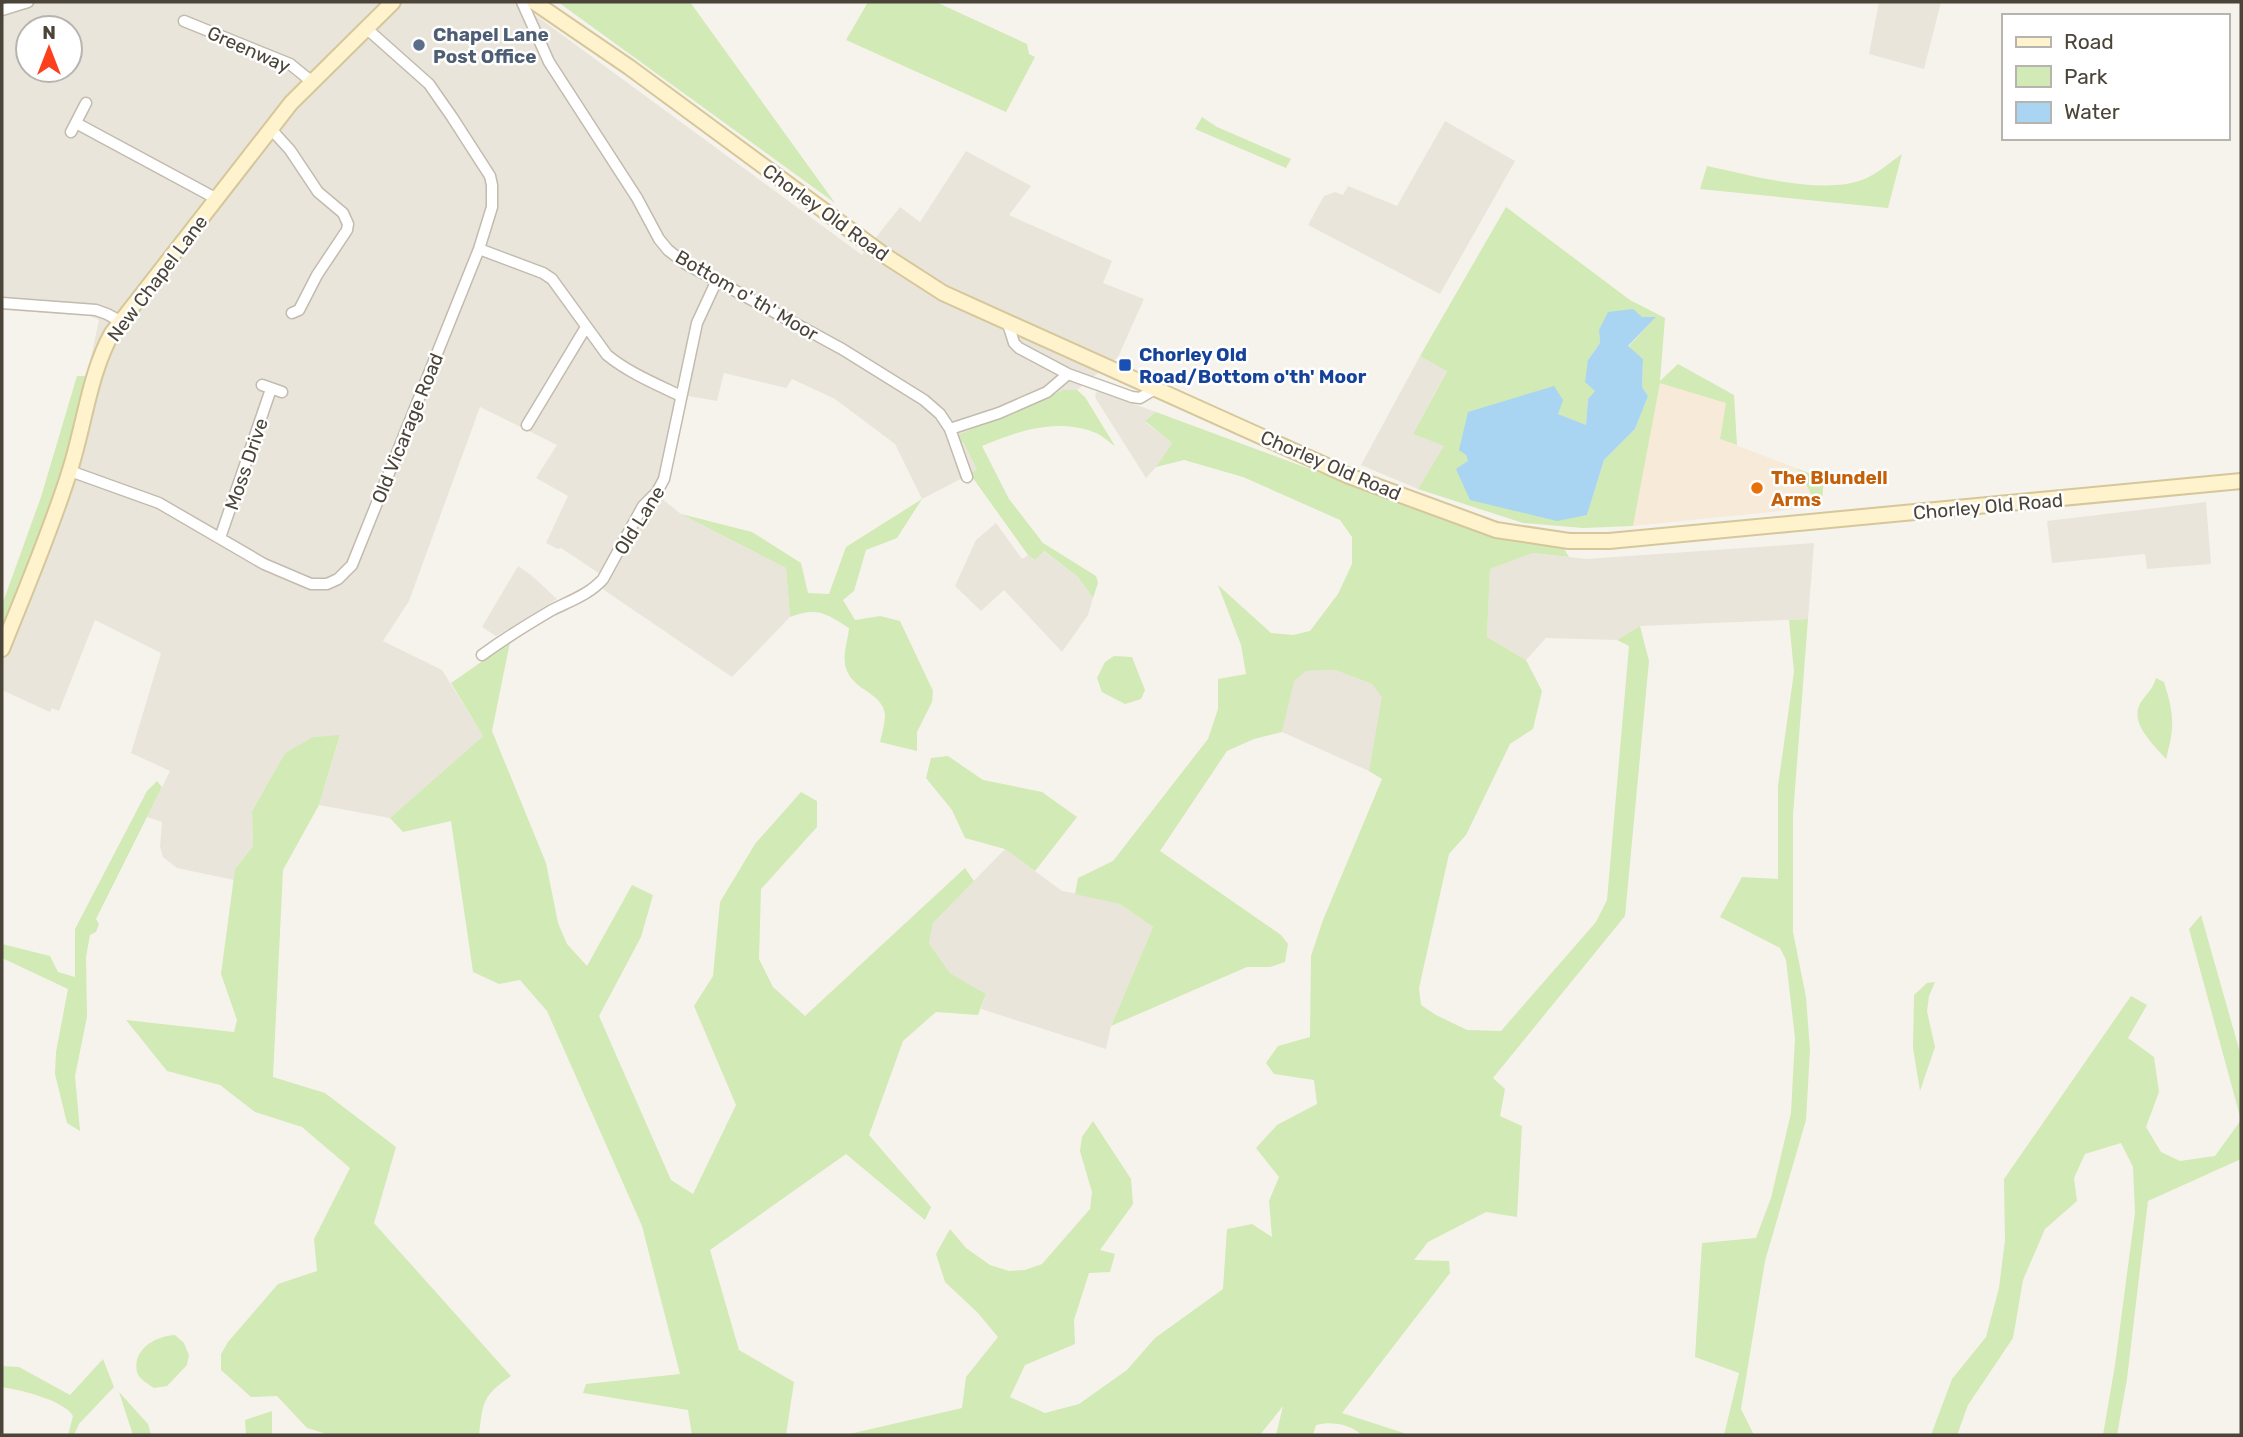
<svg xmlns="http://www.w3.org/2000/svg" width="2243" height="1437" font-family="Rubik,sans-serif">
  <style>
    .residential { fill: #eae5da; fill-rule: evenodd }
    .commercial { fill: #f7ead8 }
    .green { fill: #d2eab5; fill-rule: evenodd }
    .water { fill: #a9d4f2 }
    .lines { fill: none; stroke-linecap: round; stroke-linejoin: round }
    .street-casing { stroke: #c2bbae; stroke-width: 13 }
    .secondary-casing { stroke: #d6c79b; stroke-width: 18 }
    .street { stroke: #fff; stroke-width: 10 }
    .secondary { stroke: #fff3cd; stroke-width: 14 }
    .service-dot { fill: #5c6f8a; stroke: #fff; stroke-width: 2.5 }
    .transit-dot { fill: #1a4fb4; stroke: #fff; stroke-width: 2.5 }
    .food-dot { fill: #e8710a; stroke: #fff; stroke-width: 2.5 }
    .labels { text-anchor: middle; stroke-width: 5; stroke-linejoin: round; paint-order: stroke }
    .service-label { font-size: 19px; font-weight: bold; fill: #4e5e75; stroke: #fff; text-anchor: start }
    .street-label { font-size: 19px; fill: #4b4439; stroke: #fff }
    .transit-label { font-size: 19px; font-weight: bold; fill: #164399; stroke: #fff; text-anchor: start }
    .food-label { font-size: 19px; font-weight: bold; fill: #c56008; stroke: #fff; text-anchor: start }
  </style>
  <rect width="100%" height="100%" fill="#f6f3ec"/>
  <!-- residential -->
  <path class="residential" d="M2,2H512L531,12L862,255L900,207L920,222L966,151L1031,186L1009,215L1112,261L1103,283L1144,299L1118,357L1077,390H1063L957,436L959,444L963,442L978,470L922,499L895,444L835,399L792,379L786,388L724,373L717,401L688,396L669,478L660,497L681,514L786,568L790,617L732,677L604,590L600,574L561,548L558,549L546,543L568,496L536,478L557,445L480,407L409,601L383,641L442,670L483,736L390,818L319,805L340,736L313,737L285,753L252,811L253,846L235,869L234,880L177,868L163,857L160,847L162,822L147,817L170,771L131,753L161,653L95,620L59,711L52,708L50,712L2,690V630L41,535L57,488L87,376L99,320L90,316L2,310ZM28,28H70V70H28Z
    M1879,2H1941L1924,69L1869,54Z
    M1445,121L1515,161L1440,294L1308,225L1324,196L1335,192L1343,195L1348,186L1397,206Z
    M1420,356L1447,370L1413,434L1445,446L1418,489L1361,465Z
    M1098,391L1156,412L1145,422L1172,443L1156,467L1146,478L1096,399L1095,394Z
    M2206,502L2211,564L2147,569L2145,554L2052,563L2047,521Z
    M996,523L1022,559L1028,555L1035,560L1043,551L1078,577L1093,598L1088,615L1062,652L1004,590L981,611L955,586L976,540Z
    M1814,543L1808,619L1640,626L1617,640L1546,638L1526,660L1487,637L1490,569L1533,553L1586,559Z
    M518,566L531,575L557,599L496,636L482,627Z
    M1335,670L1372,684L1383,697L1369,771L1282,732L1293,681L1306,671Z
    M1005,849L1062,891L1094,897L1120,904L1153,927L1111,1026L1106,1049L981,1009L986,994L950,973L929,943L933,923Z"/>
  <!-- commercial -->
  <path class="commercial" d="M1660,382L1727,403L1720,439L1798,469L1818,507L1633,526Z"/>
  <!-- green -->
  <path class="green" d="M558,2H690L835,203Z
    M868,2H936L1027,44L1029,54L1035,57L1006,112L846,40Z
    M1202,117L1217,127L1291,159L1286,168L1195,129Z
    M1902,154L1888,208L1700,189L1707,166C1750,175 1820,195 1862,180C1876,175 1890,162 1902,154Z
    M1506,207L1630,300L1665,318L1660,381L1678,364L1734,395L1737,445L1720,439L1726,403L1660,383L1633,526L1583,528L1523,523L1418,489L1444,446L1413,434L1447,371L1420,356ZM1655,318L1628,347L1643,359L1642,387L1648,396L1635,429L1604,460L1587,515L1468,461L1466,455L1558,414L1586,426L1588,399L1595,391L1588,360L1600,343L1599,330Z
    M77,376H87L57,488L41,535L2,630V605L41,497Z
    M1063,390H1077L1085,397L1115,446C1109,442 1103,436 1096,433C1059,417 1017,431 982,446L1009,499L1043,543L1096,576L1098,583L1093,598L1078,577L1044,551L1035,560L1028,555L970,474L977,469L963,442L959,444L956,436Z
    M1156,412L1494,537L1563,547L1569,557L1533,553L1490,569L1487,637L1526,660L1542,691L1533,729L1510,744L1466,835L1449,854L1419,988L1421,1005L1436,1015L1467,1030L1501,1031L1596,922L1607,900L1629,646L1617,640L1640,626L1649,661L1625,916L1493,1078L1505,1089L1500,1116L1522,1126L1517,1217L1486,1212L1428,1242L1414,1260L1449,1261L1450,1273L1342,1413L1410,1435H1362C1349,1424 1332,1421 1316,1425L1313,1435H1276L1283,1406L1260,1435H845L962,1408L966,1377L998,1337L977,1312L945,1282L936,1254L950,1229L966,1248L990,1265L1009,1271L1025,1270L1042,1264L1090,1209L1092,1192L1080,1151L1082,1137L1093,1121L1131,1179L1133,1204L1100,1250L1115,1254L1110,1272L1089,1273L1074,1320L1075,1344L1025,1365L1010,1397L1045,1413L1079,1404L1127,1370L1155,1338L1223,1289L1227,1229L1252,1224L1272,1237L1269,1201L1279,1177L1256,1148L1277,1125L1317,1104L1314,1080L1274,1074L1266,1063L1278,1046L1310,1037L1311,956L1323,920L1382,779L1369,771L1382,697L1372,684L1335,670L1306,671L1294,681L1282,732L1254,739L1227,751L1160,851L1281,935L1288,944L1285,962L1270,967H1247L1111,1026L1153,927L1120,904L1075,894L1078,878L1113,861L1208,739L1218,709V679L1246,674L1241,645L1218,585L1271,633L1293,635L1310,631L1338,594L1352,564V537L1340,520L1243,477L1184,460L1156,467L1172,443L1145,421Z
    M1798,469L1825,479L1823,488L1822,507H1818Z
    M922,499L897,538L866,550L854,591L843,600L855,620L880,616L900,621L933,691L932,702L917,732V751L880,742C882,734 885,723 885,715C883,693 855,691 847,671C841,657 848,641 849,628C825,613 818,607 790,617L786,568L681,514L752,532L801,563L808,593L829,594L846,547Z
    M1808,619L1793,815V932L1806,997L1810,1050L1806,1120L1765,1261L1741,1409L1754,1435H1724L1739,1373L1695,1357L1702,1243L1756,1238L1771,1198L1791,1113L1795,1038L1786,960L1780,948L1720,917L1742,877L1778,879V786L1794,672L1789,620Z
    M510,642L492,731L546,863L558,923L567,944L587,966L632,885L653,895L641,937L599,1016L671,1180L693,1194L736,1105L694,1006L713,976L720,902L755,844L801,792L817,801V827L761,889L759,959L773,987L805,1016L965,868L974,881L933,923L929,943L950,973L986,994L978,1015L936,1012L903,1041L869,1135L931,1207L925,1220L846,1154L710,1250L739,1350L794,1382L786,1435H692L688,1410L583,1393L586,1384L680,1374L642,1226L547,1011L520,980L499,984L473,972L451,821L403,832L390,818L483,736L451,683Z
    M1114,656L1132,657L1145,690L1141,699L1125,704L1102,692L1097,678L1105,662Z
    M2156,678L2164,682C2174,714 2175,726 2166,759C2155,746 2131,725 2139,706C2143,696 2152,692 2156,678Z
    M340,735L319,805L283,870L273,1077L325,1093L396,1147L374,1223L511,1376C482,1396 483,1402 479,1435H330L307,1428L277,1396L251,1397L221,1370V1354L228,1342L278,1284L317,1271L314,1239L350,1168L302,1127L255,1112L220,1085L167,1071L126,1020L234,1032L237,1020L221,974L235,869L253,846L252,811L285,753L313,737Z
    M948,756L983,780L1042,792L1077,817L1035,871L1005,849L965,838L952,810L926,778L931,758Z
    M157,781L162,787L96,919L99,924L96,932L90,935L86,957L87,1017L75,1076L80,1131L67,1123L55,1074L56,1052L68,989L2,958V944L50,956L58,972L75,977V929L147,791Z
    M2201,915L2241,1056V1159L2148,1201L2127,1379L2117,1435H2103L2115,1365L2135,1213L2133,1167L2121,1143L2085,1154L2074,1178L2077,1201L2045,1229L2023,1280L2013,1338L1968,1405L1957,1435H1931L1952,1379L1986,1337L1999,1288L2005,1240L2004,1179L2131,996L2147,1005L2128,1038L2154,1057L2159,1092L2146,1127L2161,1152L2180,1161L2215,1156L2241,1120L2189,929Z
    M1935,982L1929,996L1927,1011L1935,1047L1920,1091L1913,1048L1914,995L1927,983Z
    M175,1335L184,1343L189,1355L187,1365L167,1386L154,1388C148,1384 139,1379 137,1372C132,1349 156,1336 175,1335Z
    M103,1359L114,1387L79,1424L74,1435H68L73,1416C64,1400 20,1390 2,1387V1366L19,1367L70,1395Z
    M119,1392L148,1424L151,1435H133Z
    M272,1411V1435H246L245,1420Z"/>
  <!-- water -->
  <path class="water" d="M1633,309L1642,317H1656L1628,346L1643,359L1642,387L1648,396L1635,429L1604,460L1587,515L1557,521L1470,500L1456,469L1468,461L1466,455L1459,450L1468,412L1554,386L1563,400L1558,414L1586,425L1588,399L1595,391L1585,382L1588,360L1600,343L1599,330L1608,312Z"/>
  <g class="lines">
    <defs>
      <path id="street" d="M522,2L549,62L637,198L659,239L668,250L686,264L842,349L924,400L940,414L950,429L967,477
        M2,10L28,2
        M184,21L290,64L311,81
        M76,123L217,199
        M270,128L290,150L318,192L343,213L348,224L347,230L317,275L299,310L292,313
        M71,132L86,103
        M479,249L543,273L552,279L607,355C629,373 656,384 681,396
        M2,303L96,310L107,314L120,321
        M1008,324L1014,343L1019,348L1068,374L1132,397L1140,398L1155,389
        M262,385L282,392
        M527,425L586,327
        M950,429L999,413L1047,392L1068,374
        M70,471L159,503L264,564L311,584H327L338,579L352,565L479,249L492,207V185L490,176L452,117L429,84L366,28
        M220,538L271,389
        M482,655C504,639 528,624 552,610C570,601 590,594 603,579L643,506L657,492L664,479L697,323L717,280"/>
      <path id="secondary" d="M534,2L629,67L884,255L943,293L1349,476L1496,530L1569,541H1609L2241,481
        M2,649C25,591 50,533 69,473C84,428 89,374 112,333L291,103L393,2"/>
    </defs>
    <!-- street casing -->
    <use href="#street" class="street-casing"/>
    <!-- secondary casing -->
    <use href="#secondary" class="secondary-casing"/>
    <!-- street -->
    <use href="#street" class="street"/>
    <!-- secondary -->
    <use href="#secondary" class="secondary"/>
  </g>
  <!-- markers -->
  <circle class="service-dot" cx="419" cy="45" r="7"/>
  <rect class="transit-dot" x="1118" y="358" width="14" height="14" rx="3.5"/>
  <circle class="food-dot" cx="1757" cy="488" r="7"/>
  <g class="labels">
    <!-- service labels -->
    <g class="service-label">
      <text x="433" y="41">Chapel Lane<tspan x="433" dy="22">Post Office</tspan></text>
    </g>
    <!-- street labels -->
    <g class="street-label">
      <text transform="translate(249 49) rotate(24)" y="7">Greenway</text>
      <text transform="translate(826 212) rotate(36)" y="7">Chorley Old Road</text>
      <text transform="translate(157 278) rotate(-53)" y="7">New Chapel Lane</text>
      <text transform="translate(747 295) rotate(30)" y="7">Bottom o' th' Moor</text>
      <text transform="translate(407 428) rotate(-68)" y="7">Old Vicarage Road</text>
      <text transform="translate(246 464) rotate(-71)" y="7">Moss Drive</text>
      <text transform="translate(1331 465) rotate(23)" y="7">Chorley Old Road</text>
      <text transform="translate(1988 506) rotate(-5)" y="7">Chorley Old Road</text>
      <text transform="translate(639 520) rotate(-58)" y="7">Old Lane</text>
    </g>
    <!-- transit labels -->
    <g class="transit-label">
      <text x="1139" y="361">Chorley Old<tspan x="1139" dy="22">Road/Bottom o'th' Moor</tspan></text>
    </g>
    <!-- food labels -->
    <g class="food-label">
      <text x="1771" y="484">The Blundell<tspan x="1771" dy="22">Arms</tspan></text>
    </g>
  </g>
  <!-- border -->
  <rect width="2243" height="1437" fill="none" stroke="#4b4439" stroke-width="7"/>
  <!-- legend -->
  <rect x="2002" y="14" width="228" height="126" fill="#ffffff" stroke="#b7b4b0" stroke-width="2"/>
  <rect x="2016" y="37" width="35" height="10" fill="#fff3cd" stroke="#b7b4b0" stroke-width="2"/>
  <text x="2064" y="49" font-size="21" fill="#4b4439">Road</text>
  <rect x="2016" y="66" width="35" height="21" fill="#d2eab5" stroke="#b7b4b0" stroke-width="2"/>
  <text x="2064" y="84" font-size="21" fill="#4b4439">Park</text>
  <rect x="2016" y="102" width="35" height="21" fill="#a9d4f2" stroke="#b7b4b0" stroke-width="2"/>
  <text x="2064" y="119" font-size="21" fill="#4b4439">Water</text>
  <!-- north arrow -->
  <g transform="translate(49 49)"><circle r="33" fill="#ffffff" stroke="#b7b4b0" stroke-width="2"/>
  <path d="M0-5L12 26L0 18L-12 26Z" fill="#fc3f1d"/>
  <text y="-10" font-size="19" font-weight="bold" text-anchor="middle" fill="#4b4439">N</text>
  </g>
</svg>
